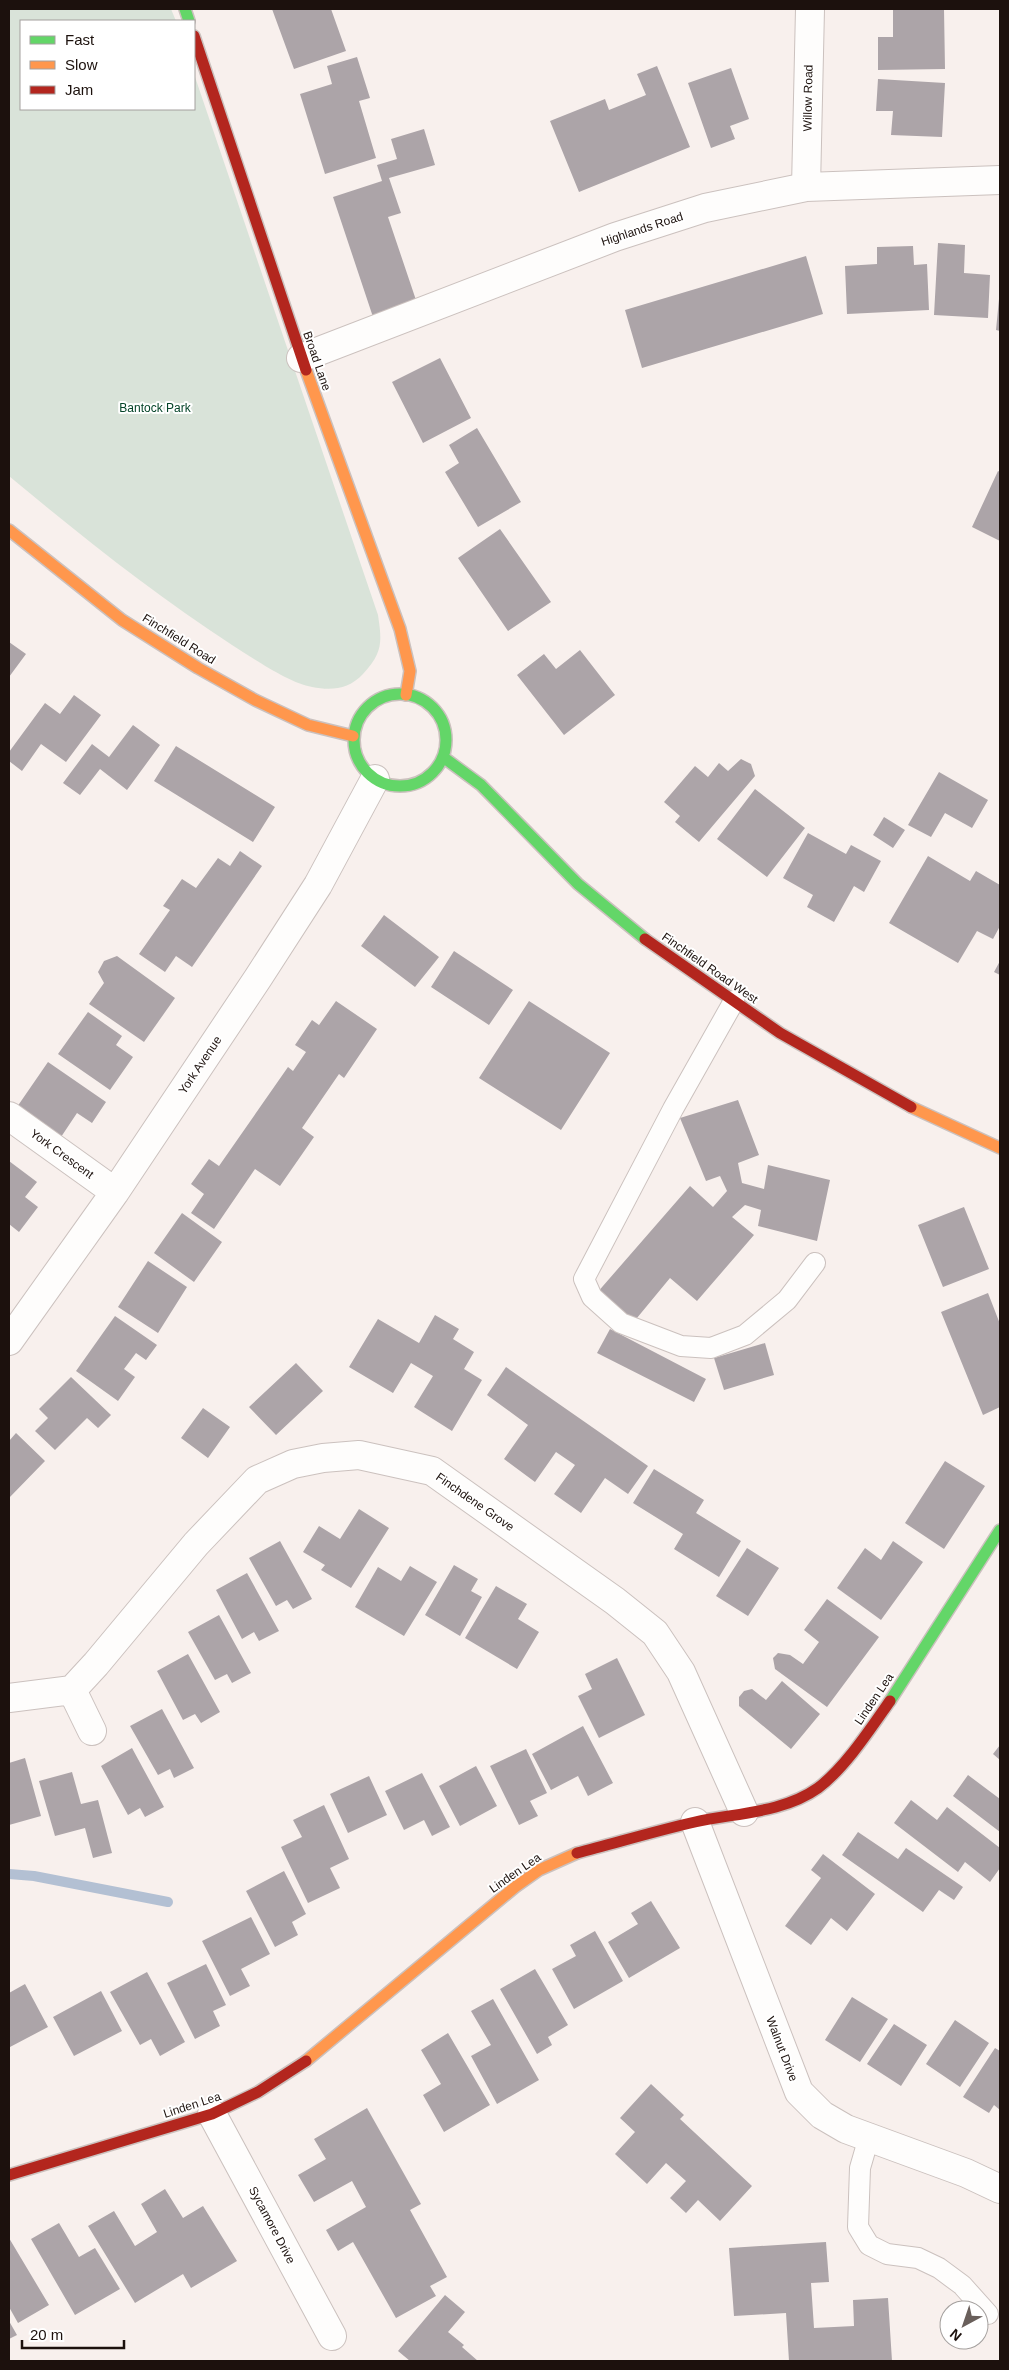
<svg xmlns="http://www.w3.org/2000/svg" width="1009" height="2370" font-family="Arial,sans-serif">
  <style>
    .green { fill: #d9e3d9 }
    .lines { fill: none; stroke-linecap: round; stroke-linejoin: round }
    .stream { stroke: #b3c0d3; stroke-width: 10 }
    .building { fill: #aca4a8 }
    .lane-casing { stroke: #cbc1be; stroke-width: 22 }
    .street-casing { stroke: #cbc1be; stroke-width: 30 }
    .fast-casing { stroke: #cbc1be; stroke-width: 14 }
    .slow-casing { stroke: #cbc1be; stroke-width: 14 }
    .jam-casing { stroke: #cbc1be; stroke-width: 14 }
    .lane { stroke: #fefdfc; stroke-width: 20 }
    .street { stroke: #fefdfc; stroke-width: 28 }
    .fast { stroke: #63d668; stroke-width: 11 }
    .slow { stroke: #ff974d; stroke-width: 11 }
    .jam { stroke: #b3261e; stroke-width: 11 }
    .labels { text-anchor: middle; stroke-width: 4; stroke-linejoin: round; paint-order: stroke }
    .street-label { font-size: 12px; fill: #1c110d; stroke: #fff }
    .park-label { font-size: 12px; fill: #044428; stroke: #fff }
  </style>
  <rect width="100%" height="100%" fill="#f8f0ed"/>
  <!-- green -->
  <path class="green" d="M9,9H171L176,21H21V109H194V74L378,615C382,642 383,652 363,674C349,689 332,691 312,687C290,684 251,657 232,645C154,594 81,536 9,476Z"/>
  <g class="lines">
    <!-- stream -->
    <path class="stream" d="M9,1874L34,1876L168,1902"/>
  </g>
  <!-- building -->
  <path class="building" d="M272,9H331L346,51L294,69Z
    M893,9H944L945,69L878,70V37H893Z
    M357,57L370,98L359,101L376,158L325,174L300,94L332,84L327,66Z
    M657,66L690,147L579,192L550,121L605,99L609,110L646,95L637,74Z
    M731,68L749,119L730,126L735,139L711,148L688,83Z
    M878,79L945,83L942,137L891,135L893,111H876Z
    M424,129L435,165L389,178L401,213L388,217L417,303L373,317L333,197L382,181L377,165L397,159L391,139Z
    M938,243L965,245L964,273L990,275L988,318L934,315Z
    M913,246L914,265L927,264L929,310L847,314L845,266L877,264V247Z
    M806,256L823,314L642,368L625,310Z
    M999,299H1000V331L996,330Z
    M440,358L471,418L423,443L392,382Z
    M477,428L521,502L478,527L445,472L459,463L449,445Z
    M998,471L1000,472V541L972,527Z
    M500,529L551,602L508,631L458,558Z
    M9,642L26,654L9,677Z
    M580,650L615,695L564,735L517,675L544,654L556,669Z
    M74,695L101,715L66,762L41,744L22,771L9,761V752L45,703L60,714Z
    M133,725L160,745L127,790L100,769L80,795L63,783L92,744L109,757Z
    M176,746L275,807L253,842L154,781Z
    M741,759L751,764L755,776L699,842L675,822L680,816L664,802L695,766L708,777L719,763L728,771Z
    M939,772L988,800L972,828L945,813L931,837L908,825Z
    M755,789L805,828L767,877L717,839Z
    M884,817L905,830L893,848L873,835Z
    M808,833L846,854L851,845L881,861L864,892L854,886L834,922L807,907L813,895L783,878Z
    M240,851L262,866L192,967L176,956L165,972L139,954L170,910L163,906L182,879L196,888L218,858L230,866Z
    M928,856L970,881L976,871L1000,885V926L993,939L977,931L958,963L889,923Z
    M384,915L439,957L415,987L361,946Z
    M454,951L513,990L489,1025L431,987Z
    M117,956L175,998L144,1042L89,1004L104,983L98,972L104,961Z
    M1000,961V975L994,972Z
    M336,1001L377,1029L344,1078L339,1074L302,1128L314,1137L280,1186L255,1169L214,1229L191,1213L204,1194L191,1184L209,1159L219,1166L288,1067L293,1071L306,1052L295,1045L312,1020L319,1025Z
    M529,1001L610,1053L561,1130L479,1078Z
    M88,1012L122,1036L116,1045L133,1057L110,1090L58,1054Z
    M48,1062L106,1102L92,1123L77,1113L61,1137L17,1107Z
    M738,1100L759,1155L738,1163L742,1183L764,1189L768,1165L830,1180L817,1241L758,1226L761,1210L745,1205L732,1217L754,1235L697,1301L670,1278L632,1324L596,1294L690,1186L713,1207L727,1191L720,1176L706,1181L680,1118Z
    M9,1161L37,1182L25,1197L38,1207L19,1232L9,1224Z
    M964,1207L989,1269L943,1287L918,1225Z
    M182,1213L222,1242L194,1282L154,1253Z
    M148,1261L187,1287L158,1333L118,1307Z
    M988,1293L1000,1324V1407L983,1415L941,1312Z
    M435,1315L459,1329L453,1339L474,1352L464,1369L482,1380L452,1431L414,1407L433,1376L411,1363L393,1393L349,1367L378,1319L419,1343Z
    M115,1316L157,1345L146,1360L136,1353L124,1369L135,1377L118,1401L76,1371Z
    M610,1329L706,1379L694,1402L597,1353Z
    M765,1343L774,1375L724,1390L714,1358Z
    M296,1363L323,1391L276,1435L249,1407Z
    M506,1367L648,1466L628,1494L605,1478L581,1513L554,1494L575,1465L556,1452L535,1482L504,1459L528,1425L487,1395Z
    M71,1377L111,1415L98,1428L87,1418L55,1450L35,1431L48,1418L39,1409Z
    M203,1408L230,1427L208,1458L181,1438Z
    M16,1433L45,1461L9,1498V1441Z
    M945,1461L985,1486L944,1549L905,1523Z
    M654,1469L704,1500L696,1513L741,1541L719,1577L674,1549L683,1534L633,1503Z
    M359,1509L389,1528L351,1588L321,1570L325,1565L303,1552L319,1526L340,1539Z
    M280,1541L312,1599L293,1609L287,1600L276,1606L249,1558Z
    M893,1541L923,1562L881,1620L837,1588L865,1548L881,1560Z
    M747,1548L779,1568L748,1616L716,1596Z
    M454,1565L478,1579L471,1591L482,1597L460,1636L425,1615Z
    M410,1566L437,1582L404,1636L355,1607L378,1567L401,1581Z
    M247,1573L279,1631L259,1641L254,1632L242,1639L216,1590Z
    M496,1586L527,1604L518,1619L539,1632L517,1669L465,1638Z
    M827,1599L879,1637L827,1707L775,1669L773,1658L778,1653L790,1655L803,1664L819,1642L804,1630Z
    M219,1615L251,1673L232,1683L227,1674L215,1680L188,1632Z
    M188,1654L220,1712L201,1723L195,1714L183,1720L157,1671Z
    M617,1658L645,1715L599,1738L578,1696L592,1689L585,1674Z
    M782,1681L820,1714L791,1749L739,1706V1697L744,1691L752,1689L766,1700Z
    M162,1709L194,1768L174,1778L170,1769L158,1775L130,1726Z
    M583,1726L613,1783L588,1796L578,1776L551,1790L532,1754Z
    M1000,1745V1760L993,1754Z
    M132,1748L164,1807L145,1817L140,1808L128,1815L101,1766Z
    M526,1749L547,1793L530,1801L538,1816L519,1825L490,1766Z
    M25,1758L41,1816L9,1825V1763Z
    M476,1766L497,1806L460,1826L439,1786Z
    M72,1772L81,1804L98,1800L112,1853L93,1858L85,1828L55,1836L39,1781Z
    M422,1773L450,1827L432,1836L424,1820L404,1830L385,1791Z
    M968,1775L1000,1799V1832L953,1796Z
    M369,1776L387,1815L348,1833L330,1794Z
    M911,1800L937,1820L947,1807L1000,1848V1868L990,1882L965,1862L958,1872L894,1823Z
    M324,1805L349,1859L330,1868L340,1888L308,1903L281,1847L302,1837L293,1820Z
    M858,1832L898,1859L906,1848L963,1887L954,1900L939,1890L923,1912L842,1855Z
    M823,1854L875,1894L847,1931L831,1918L811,1945L785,1926L821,1878L811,1870Z
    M284,1871L306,1914L292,1922L298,1935L275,1947L246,1891Z
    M651,1901L680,1948L629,1978L608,1942L638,1924L631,1913Z
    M251,1917L270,1954L241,1969L250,1986L230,1996L202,1941Z
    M595,1931L623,1981L574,2009L552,1969L576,1956L570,1945Z
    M206,1964L226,2005L213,2011L220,2026L195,2039L167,1983Z
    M535,1969L568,2025L548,2037L552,2045L537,2054L500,1989Z
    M147,1972L185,2042L160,2056L151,2039L140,2045L110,1992Z
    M25,1984L48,2027L10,2047L9,1993Z
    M101,1991L122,2031L74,2056L53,2017Z
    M852,1997L888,2019L860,2062L825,2040Z
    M493,1999L539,2080L497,2104L471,2056L491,2045L471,2011Z
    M955,2020L989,2043L960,2087L926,2064Z
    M894,2024L927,2045L901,2086L867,2064Z
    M448,2033L490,2105L444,2132L423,2095L441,2084L421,2050Z
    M995,2048L1000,2051V2110L994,2105L989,2113L963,2097Z
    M651,2084L684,2115L680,2119L752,2186L720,2221L698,2200L686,2213L670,2198L686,2181L666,2163L647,2184L615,2154L635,2132L620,2118Z
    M367,2108L421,2204L410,2210L447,2277L430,2286L436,2296L396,2318L353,2242L338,2251L326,2230L366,2207L352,2181L314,2202L298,2175L326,2159L314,2139Z
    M165,2189L183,2218L203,2206L237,2261L191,2288L183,2274L135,2303L88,2226L114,2211L135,2246L157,2232L141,2204Z
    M59,2223L79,2257L95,2248L120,2289L75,2315L31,2239Z
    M9,2238L49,2305L18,2323L9,2307Z
    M826,2242L829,2282L811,2283L814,2328L854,2326L853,2300L888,2298L892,2361H789L786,2313L734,2316L729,2248Z
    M445,2295L465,2312L448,2332L464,2345L462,2347L478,2361H410L398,2351Z
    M9,2321L17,2335L9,2339Z"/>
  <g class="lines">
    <defs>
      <path id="lane" d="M734,1001L673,1109L584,1279L592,1297L621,1323L681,1346L711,1348L745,1335L787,1300L815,1263
        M869,2137L860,2168L858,2227L869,2245L887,2254L918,2258L939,2268L962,2285L988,2314"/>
      <path id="street" d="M806,187L810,9
        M301,358L615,237L705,208L806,187L1000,180
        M9,1116L115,1192
        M9,1341L115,1192L258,978L318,885L375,779
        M72,1690L92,1731
        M9,1698L72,1690L96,1664L196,1544L257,1480L293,1464L323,1458L359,1455L432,1471L615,1601L655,1633L681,1672L744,1812
        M695,1822L799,2092L822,2115L846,2129L966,2173L1000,2189
        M212,2114L332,2336"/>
      <path id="fast" d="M185,9L189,21
        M354 740a46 46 0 1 1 92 0a46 46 0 1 1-92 0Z
        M443,757L481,785L578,884L645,939
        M890,1701L1000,1530"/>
      <path id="slow" d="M306,370L400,629L410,671L406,695
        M9,530L122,620L198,668L255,700L308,725L353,736
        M911,1107L1000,1148
        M306,2061L515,1887L539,1870L577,1853"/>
      <path id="jam" d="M194,36L306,370
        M645,939L780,1033L911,1107
        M577,1853C616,1843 655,1831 695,1822C735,1813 783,1813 818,1788C845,1768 871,1728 890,1701
        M9,2175L212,2114L258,2092L306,2061"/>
    </defs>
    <!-- lane casing -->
    <use href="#lane" class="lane-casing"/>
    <!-- street casing -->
    <use href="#street" class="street-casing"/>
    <!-- fast casing -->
    <use href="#fast" class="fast-casing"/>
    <!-- slow casing -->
    <use href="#slow" class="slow-casing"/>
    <!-- jam casing -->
    <use href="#jam" class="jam-casing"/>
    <!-- lane -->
    <use href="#lane" class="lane"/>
    <!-- street -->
    <use href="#street" class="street"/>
    <!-- fast -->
    <use href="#fast" class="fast"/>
    <!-- slow -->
    <use href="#slow" class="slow"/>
    <!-- jam -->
    <use href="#jam" class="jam"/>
  </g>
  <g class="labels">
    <!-- street labels -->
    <g class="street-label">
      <text transform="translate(808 98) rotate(-89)" y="4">Willow Road</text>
      <text transform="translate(642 229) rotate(-18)" y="4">Highlands Road</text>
      <text transform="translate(317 361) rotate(71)" y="4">Broad Lane</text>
      <text transform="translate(179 639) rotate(32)" y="4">Finchfield Road</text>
      <text transform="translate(710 968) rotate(35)" y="4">Finchfield Road West</text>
      <text transform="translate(200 1065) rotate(-56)" y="4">York Avenue</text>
      <text transform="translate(62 1154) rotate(36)" y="4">York Crescent</text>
      <text transform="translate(475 1502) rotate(35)" y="4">Finchdene Grove</text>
      <text transform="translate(874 1699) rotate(-56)" y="4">Linden Lea</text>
      <text transform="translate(515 1873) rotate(-35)" y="4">Linden Lea</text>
      <text transform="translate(782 2049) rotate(69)" y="4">Walnut Drive</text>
      <text transform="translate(192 2105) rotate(-18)" y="4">Linden Lea</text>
      <text transform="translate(272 2225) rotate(62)" y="4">Sycamore Drive</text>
    </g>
    <!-- park labels -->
    <g class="park-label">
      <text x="155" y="412">Bantock Park</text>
    </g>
  </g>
  <!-- border -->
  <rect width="1009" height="2370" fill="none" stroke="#1c110d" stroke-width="20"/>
  <!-- legend -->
  <rect x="20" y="20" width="175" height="90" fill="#ffffff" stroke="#a4a09e"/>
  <rect x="30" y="36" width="25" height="8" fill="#63d668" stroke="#a4a09e"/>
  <text x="65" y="45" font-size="15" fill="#1c110d">Fast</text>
  <rect x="30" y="61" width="25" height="8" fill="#ff974d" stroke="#a4a09e"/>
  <text x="65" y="70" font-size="15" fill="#1c110d">Slow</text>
  <rect x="30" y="86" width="25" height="8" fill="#b3261e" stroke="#a4a09e"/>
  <text x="65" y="95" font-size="15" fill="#1c110d">Jam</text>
  <!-- north arrow -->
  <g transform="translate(964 2325) rotate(220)"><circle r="24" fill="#ffffff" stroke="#a4a09e"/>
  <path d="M0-4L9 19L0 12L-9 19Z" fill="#695f5b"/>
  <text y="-8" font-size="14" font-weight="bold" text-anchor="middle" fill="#1c110d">N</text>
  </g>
  <!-- scale -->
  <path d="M22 2340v8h102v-8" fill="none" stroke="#1c110d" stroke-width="2.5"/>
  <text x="30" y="2340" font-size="15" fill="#1c110d" stroke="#ffffff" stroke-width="4" paint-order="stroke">20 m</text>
</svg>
